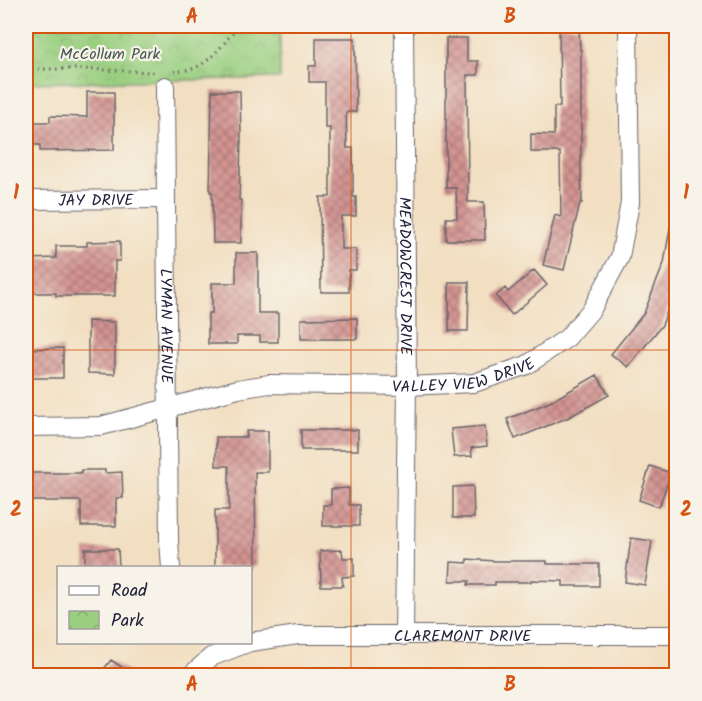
<svg xmlns="http://www.w3.org/2000/svg" width="702" height="701" font-family="Kalam,sans-serif">
  <style>
    .park { fill: url(#park-crowns); stroke: #5e785e; stroke-width: 1.5 }
    .building { fill: url(#building-cross-hatch) }
    .lines { fill: none; stroke-linecap: round; stroke-linejoin: round }
    .minor-casing { stroke: #6b646a; stroke-width: 20 }
    .path { stroke: #6b646a; stroke-width: 3; stroke-dasharray: 1.5 4.5; stroke-linecap: butt }
    .minor { stroke: #fff; stroke-width: 18 }
    .grid { fill: none; stroke: #d45411; stroke-width: 1.5; stroke-opacity: 0.55 }
    .labels { text-anchor: middle; stroke-width: 4.5; stroke-linejoin: round; paint-order: stroke }
    .park-label { font-size: 16px; fill: #465650; stroke: #f7f3e8 }
    .street-label { font-size: 16px; fill: #22223b; stroke: #f7f3e8 }
    .neatline { fill: none; stroke: #d45411; stroke-width: 2 }
    .grid-label { font-size: 20px; text-anchor: middle; font-weight: bold; fill: #d45411 }
  </style>
  <defs>
    <pattern id="park-crowns" width="20" height="18" patternUnits="userSpaceOnUse" patternTransform="scale(1.5)"><rect width="20" height="18" fill="#9acf80"/><path d="M2 6a3 3 0 1 1 6 0M12 15a3 3 0 1 1 6 0" fill="none" stroke="#84b170"/></pattern>
    <pattern id="building-cross-hatch" width="8" height="8" patternUnits="userSpaceOnUse" patternTransform="scale(1.5)"><rect width="8" height="8" fill="#d39492"/><path d="M0 0l8 8M0 8l8-8" fill="none" stroke="#ab7878"/></pattern>
  </defs>
  <rect width="100%" height="100%" fill="#f7f3e8"/>
  <filter id="ink" filterUnits="userSpaceOnUse"><feTurbulence type="fractalNoise" baseFrequency=".0167" numOctaves="2"/><feDisplacementMap in="SourceGraphic" scale="12" xChannelSelector="R" yChannelSelector="G"/><feConvolveMatrix kernelMatrix="1 2 1 2 8 2 1 2 1" color-interpolation-filters="sRGB"/></filter>
  <filter id="wash" filterUnits="userSpaceOnUse"><feTurbulence type="fractalNoise" baseFrequency=".008" numOctaves="4" result="noise"/><feDisplacementMap in="SourceGraphic" scale="24" xChannelSelector="R" yChannelSelector="G"/><feGaussianBlur stdDeviation="1.35" result="paint"/><feColorMatrix in="noise" values="0 0 0 0 0 0 0 0 0 0 0 0 0 0 0 0 0 1.4 0 .05"/><feComposite in="paint" operator="in"/></filter>
  <g filter="url(#wash)">
    <rect width="100%" height="100%" fill="#f2dfc1"/>
    <!-- park -->
    <path class="park" d="M26,26H280V78L26,83Z"/>
    <g id="blocks">
      <!-- building -->
      <path class="building" d="M559,26H579L580,50H581V164L582,203H580L564,270L543,265L555,215L561,217L560,152H531V134L554,135V107H560Z
        M316,38H355L356,112H346L347,148H353V197H356V216H341V249H356V270H349V292H321L320,197H330V128H325V82H309V66H316Z
        M446,38H467V61H478V75H467L468,202H484L485,240H446V218H457L456,188H446Z
        M212,91H240L241,142L239,200H241V243H213L212,192H210Z
        M87,92H114V150L40,151V145H30L29,122H50V116L87,117Z
        M670,228H676V288L662,325L628,367L611,354L644,313L664,263Z
        M120,241V261H115V296H56V293H29V259L56,258V246H87V242Z
        M236,253H258V313H278V342H260V336H237V344H208V313H212V283H236Z
        M534,270L547,285L512,315L496,296L505,288L508,292Z
        M449,282H469L468,331H449Z
        M357,318V339H301V319Z
        M88,321L115,322V374L88,373Z
        M63,348V378H26V349Z
        M597,375L609,395L569,417L515,439L507,419L550,402Z
        M485,426L487,446L471,448L472,456L454,457L451,429Z
        M301,430H358V450H301Z
        M246,431H268V472H255L256,567H215V510H229V466H216V437H247Z
        M650,466L671,473L659,507L639,500Z
        M81,470H105V473L122,472L123,498H116V526H81V501H26V478H32V473H81Z
        M473,486L474,518H453V487Z
        M349,488V505H359V526H323V505H331V489Z
        M631,538L652,541L645,585L625,582Z
        M85,549H118L119,567H85Z
        M342,550L343,558H354V576L342,577L343,586H321L320,551Z
        M467,559L494,561H547V564H599V586H563V581L531,580V582H495V585H468L469,581H450L451,562L467,563Z
        M111,660L134,675H99Z"/>
    </g>
  </g>
  <g filter="url(#ink)">
    <use href="#blocks" fill-opacity="0" stroke="#6b646a" stroke-width="1.5"/>
    <g class="lines">
      <defs>
        <g id="minor">
          <path id="s1" d="M404,26L407,386L404,636"/>
          <path id="s2" d="M165,86L169,541L171,568"/>
          <path id="s3" d="M26,200L166,199"/>
          <path id="s4" d="M26,427L101,426L238,389L269,384L407,386L474,383L527,365L567,338L592,309L620,257L630,203L628,26"/>
          <path id="s5" d="M250,642L298,635H676"/>
          <path d="M190,676L211,657L250,642"/>
        </g>
      </defs>
      <!-- minor casing -->
      <use href="#minor" class="minor-casing"/>
      <!-- path -->
      <path class="path" d="M26,69H78L155,72
        M174,72C181,71 191,70 197,67C214,58 227,40 237,26"/>
      <!-- minor -->
      <use href="#minor" class="minor"/>
    </g>
  </g>
  <!-- grid -->
  <path class="grid" d="M351,26V676M26,350H676"/>
  <g class="labels">
    <!-- park labels -->
    <g class="park-label">
      <text x="110" y="59">McCollum Park</text>
    </g>
    <!-- street labels -->
    <g class="street-label">
      <text dy="6" stroke="none"><textPath href="#s3" startOffset="70">JAY DRIVE</textPath></text>
      <text dy="6" stroke="none"><textPath href="#s1" startOffset="250">MEADOWCREST DRIVE</textPath></text>
      <text dy="6" stroke="none"><textPath href="#s2" startOffset="240">LYMAN AVENUE</textPath></text>
      <text dy="6" stroke="none"><textPath href="#s4" startOffset="444">VALLEY VIEW DRIVE</textPath></text>
      <text dy="6" stroke="none"><textPath href="#s5" startOffset="213">CLAREMONT DRIVE</textPath></text>
    </g>
  </g>
  <!-- margin -->
  <rect width="702" height="701" fill="none" stroke="#f7f3e8" stroke-width="66"/>
  <!-- legend -->
  <rect x="57" y="566" width="195" height="78" fill="#f7f3e8" stroke="#a29fa3" stroke-width="1.5"/>
  <rect x="69" y="586" width="30" height="9" fill="#ffffff" stroke="#a29fa3" stroke-width="1.5"/>
  <text x="111" y="596" font-size="18" fill="#22223b">Road</text>
  <rect x="69" y="611" width="30" height="18" fill="url(#park-crowns)" stroke="#a29fa3" stroke-width="1.5"/>
  <text x="111" y="626" font-size="18" fill="#22223b">Park</text>
  <rect x="33" y="33" width="636" height="635" class="neatline"/>
  <g class="grid-label">
    <text x="192" y="23">A</text>
    <text x="510" y="23">B</text>
    <text x="16" y="199">1</text>
    <text x="686" y="199">1</text>
    <text x="16" y="516">2</text>
    <text x="686" y="516">2</text>
    <text x="192" y="691">A</text>
    <text x="510" y="691">B</text>
  </g>
</svg>
